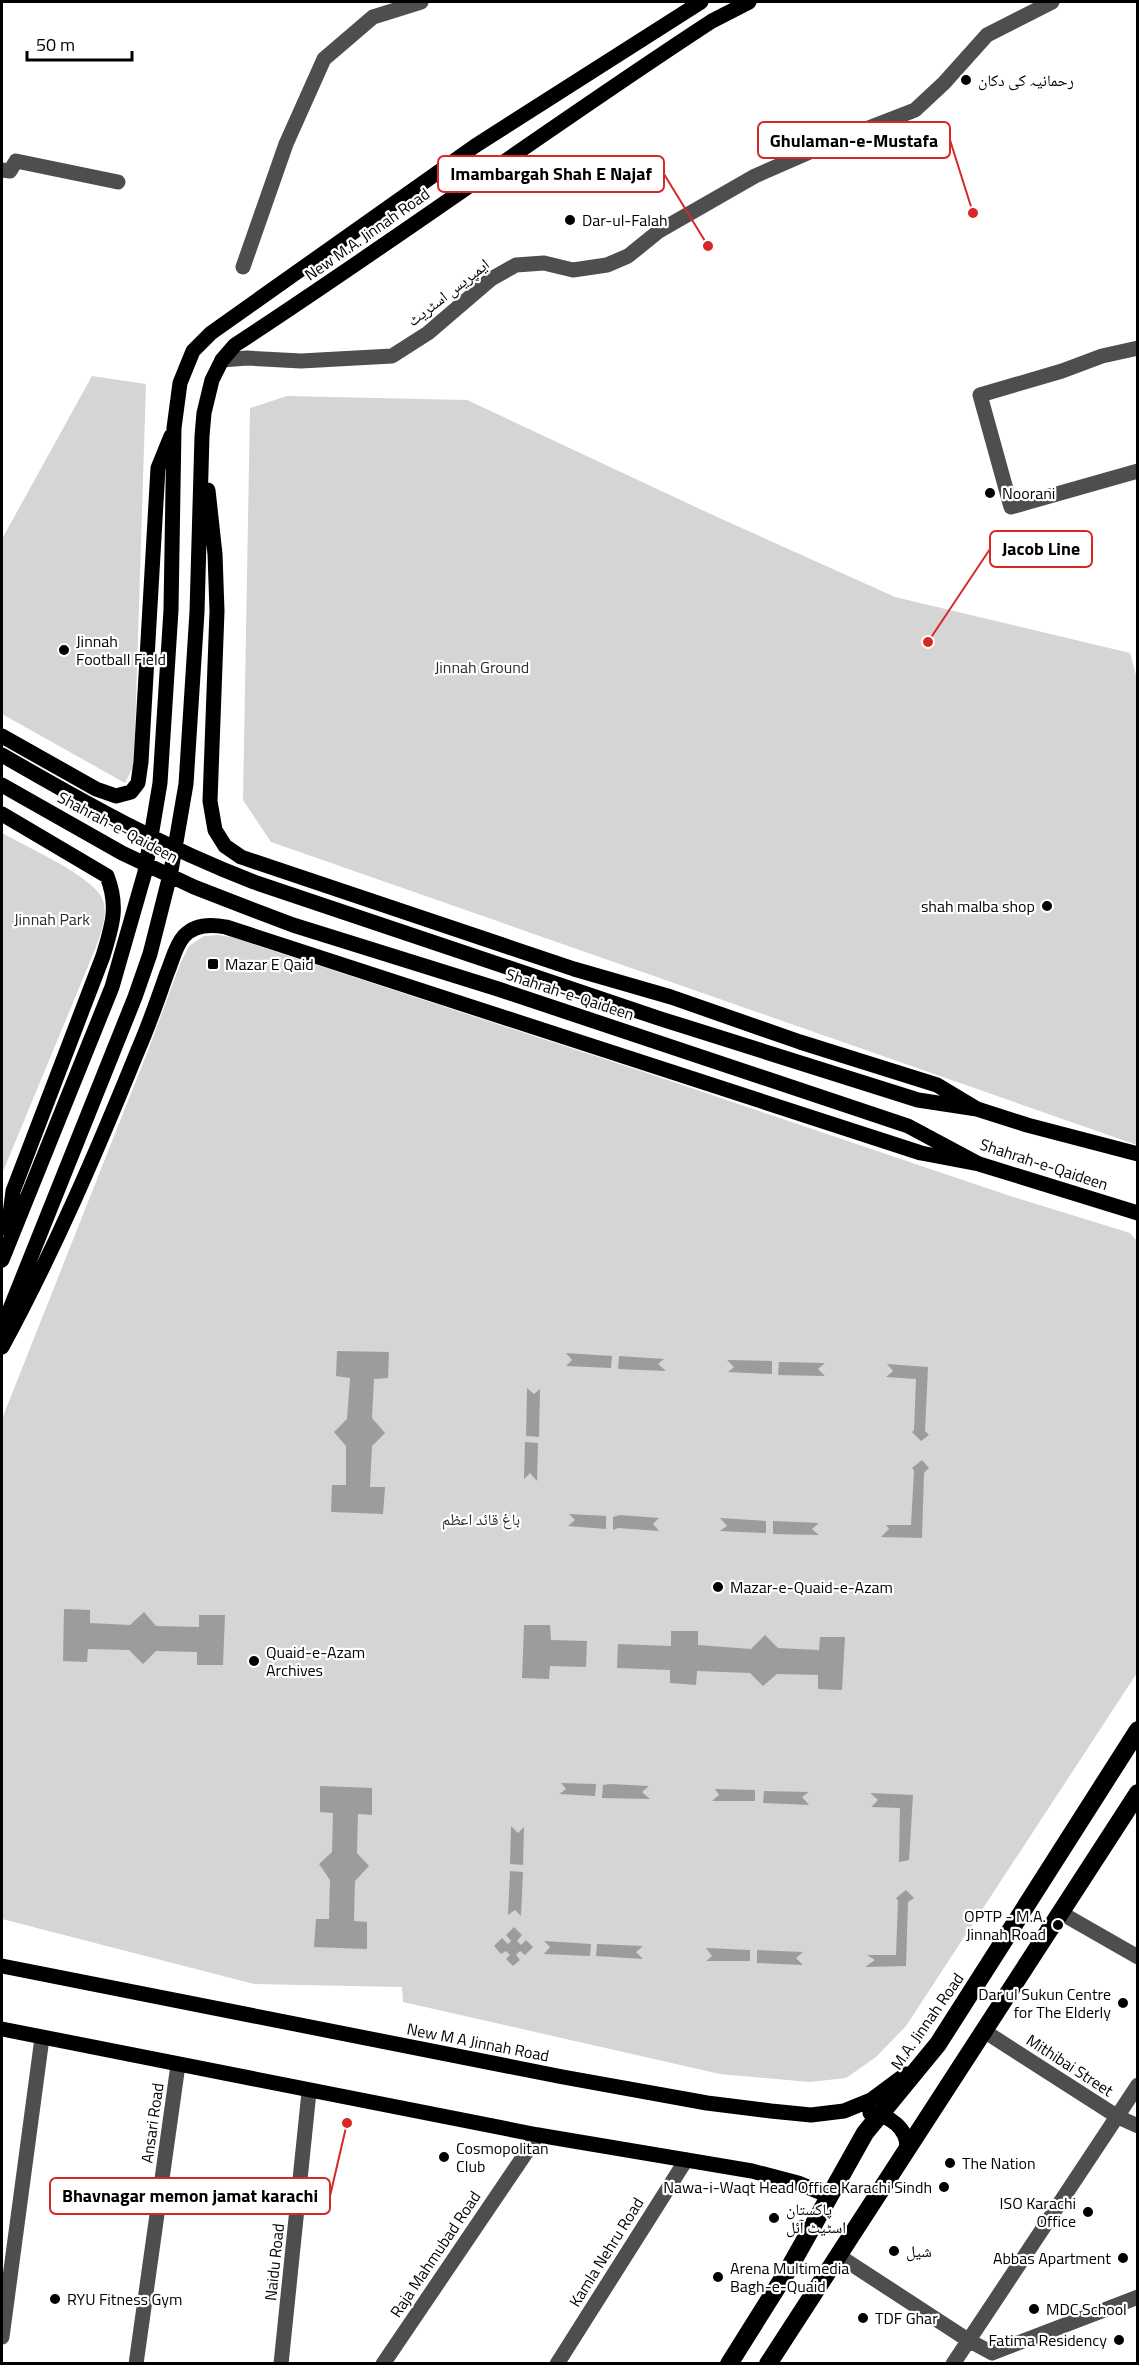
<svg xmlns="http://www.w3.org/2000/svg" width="1139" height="2365" font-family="'Titillium Web','Noto Naskh Arabic',sans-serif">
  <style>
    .green { fill: #d5d5d5 }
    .water { fill: #9c9c9c }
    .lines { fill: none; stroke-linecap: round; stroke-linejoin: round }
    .minor { stroke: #4e4e4e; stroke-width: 15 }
    .major { stroke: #000; stroke-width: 15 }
    .highway { stroke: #000; stroke-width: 18 }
    .poi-dot { fill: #000; stroke: #fff; stroke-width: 2 }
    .labels { text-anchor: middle; stroke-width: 4.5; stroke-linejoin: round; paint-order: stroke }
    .poi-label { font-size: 16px; fill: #000; stroke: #fff; text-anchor: start }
    .street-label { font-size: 16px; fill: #000; stroke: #fff }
    .park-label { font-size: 16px; fill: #2c2c2c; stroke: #fff }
    .leader { fill: none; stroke: #d62828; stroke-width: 2 }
    .callout-dot { fill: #d62828; stroke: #fff; stroke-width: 2 }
    .callout { fill: #fff; stroke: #d62828; stroke-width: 2 }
    .callout-label { font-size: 18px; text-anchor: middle; font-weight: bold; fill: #000 }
  </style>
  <rect width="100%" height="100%" fill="#fff"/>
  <!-- green -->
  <path class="green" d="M92,376L146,384L134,765L125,783L2,714V539Z
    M287,396L467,400L717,517L895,597L1130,653L1138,682L1137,1145L271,842L243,800L250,408Z
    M2,833C25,846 92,876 102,898C109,913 101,932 96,947L2,1174Z
    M218,935L231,937L647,1073L1007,1195L1130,1233L1138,1242L1137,1673L906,2026L876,2057L846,2078L810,2082L720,2074L403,2002L402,1987L254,1984L2,1919V1419L149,1048L180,964L189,946L204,936Z"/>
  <!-- water -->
  <path class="water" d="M337,1351L389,1352L388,1378L374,1379L372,1418L385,1433L372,1446L370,1487H385L383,1514L331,1512L332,1485H346V1446L334,1432L347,1419L350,1378L336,1376Z
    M566,1353L612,1356L611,1368L566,1366L572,1360Z
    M619,1356L664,1359L658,1364L666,1371L618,1369Z
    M727,1360L772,1361V1374L728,1372L734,1367Z
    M779,1362L825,1363L818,1369L825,1376L778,1375Z
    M887,1364L928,1367L925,1431L929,1435L921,1441L912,1432L914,1430L916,1379L886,1377L893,1371Z
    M527,1388L534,1394L540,1389L539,1437L526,1436Z
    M525,1442L538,1443L537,1481L530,1473L524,1479Z
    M922,1460L929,1468L924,1473L922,1538L881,1537L889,1529L886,1525H911L914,1471L912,1468Z
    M569,1514L606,1516V1529L568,1526L575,1520Z
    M620,1515L659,1518L653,1524L659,1531L618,1528L613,1530V1517Z
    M720,1518L766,1521V1533L720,1531L727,1526Z
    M773,1521L819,1523L812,1529L819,1535L773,1534Z
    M64,1609L90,1610V1623L130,1625L144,1612L156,1626L199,1627V1615H225L223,1665H197V1652L156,1651L143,1664L129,1650L88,1649L87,1662L63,1661Z
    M524,1625H550L551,1640L587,1641L586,1667L550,1666L549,1679L522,1678Z
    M671,1631H698V1645L751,1649L765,1635L778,1648L819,1650L820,1637H845L842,1690L818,1689V1675L777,1674L763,1686L750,1673L697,1671L696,1685L670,1683V1670L617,1668L618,1644L671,1646Z
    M561,1783L596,1784L595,1796L559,1794L566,1789Z
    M610,1784L649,1786L642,1792L650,1799L602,1798L603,1785Z
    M320,1786L372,1788V1815L358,1814L357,1853L369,1866L355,1881L354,1921L367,1922V1949L314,1947L316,1919H329L330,1880L319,1864L332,1852L333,1813L320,1812Z
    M715,1789L755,1790V1801H712L719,1795Z
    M764,1791L809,1792L802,1797L809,1805L763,1803Z
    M870,1793L913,1795L909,1860L899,1862L900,1808L871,1807L878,1800Z
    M511,1826L518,1833L524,1827L523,1865L510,1864Z
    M510,1871L523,1872L521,1916L515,1910L508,1915Z
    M906,1890L914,1898L908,1902L906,1966L865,1967L875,1960L867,1955H896L898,1901L896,1898Z
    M514,1927L522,1935L517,1941L521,1945L526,1940L533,1947L525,1955L520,1951L516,1955L520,1960L513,1966L506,1959L510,1955L506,1951L501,1954L494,1946L502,1938L508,1944L511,1941L506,1935Z
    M544,1941L591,1944L590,1956L544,1954L550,1947Z
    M597,1944L643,1946L636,1952L643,1959L596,1956Z
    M706,1948L750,1950V1961H706L712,1956Z
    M757,1950L803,1952L796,1958L803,1965L757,1963Z"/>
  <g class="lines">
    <!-- minor -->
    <path class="minor" d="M2,170L10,171L16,161L118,182
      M243,267L286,144L324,59L373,17L421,2
      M1138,348L1102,356L1062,371L980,395L1011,507L1138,471
      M222,360L247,358L301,361L392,356L428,333L491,279L516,265L544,263L573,270L607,265L628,256L659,231L755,176L835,141L915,110L944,83L987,35L1052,2
      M1061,1913L1138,1957
      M984,2031L1118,2117L1138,2126
      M839,2256L968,2340L992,2353L1138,2297
      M2,2337L42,2038
      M136,2364L178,2065
      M281,2364L309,2092
      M383,2364L538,2135
      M557,2364L686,2160
      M953,2364L1138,2085"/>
    <!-- major -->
    <path class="major" d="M208,490L215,554L217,611L210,801L215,830L225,846L241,857L574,969L671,997L800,1042L937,1085L977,1109
      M2,736L96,789L116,796L131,792L138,783L141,762L158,468L171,436
      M2,755C85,803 163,847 254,882L661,1019L918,1100L977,1109L1027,1125L1138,1154
      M2,785L122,853L194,887L243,906L293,925L498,989L908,1126L979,1164L1138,1213
      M2,814L107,876C119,907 112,926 103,956L13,1191L8,1230
      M2,1260L112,987L145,872L160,783L171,610L174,428L180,383L193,351L211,333L475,146L701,2
      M2,1329L135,997L150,954L171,871L186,784L197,612L202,436L204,413L212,380L222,360L235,345C396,240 551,126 712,21L749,2
      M2,1347C54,1251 97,1151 138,1050C149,1025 158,999 167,973C172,962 175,946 184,936C195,924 211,924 226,927L921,1153L979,1164
      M2,1966L563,2077L707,2103L771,2111L811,2115L844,2111L871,2100L906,2074
      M2,2029L538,2135L752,2171L798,2183L829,2196
      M870,2113C889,2115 908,2128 907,2149"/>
    <!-- highway -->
    <path class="highway" d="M729,2364L788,2270L865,2133L938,2044L1138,1730
      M768,2364L1138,1793"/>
  </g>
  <!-- markers -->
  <g class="poi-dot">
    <circle cx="966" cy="80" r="6"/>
    <circle cx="570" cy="220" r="6"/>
    <circle cx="990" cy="493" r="6"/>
    <circle cx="64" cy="650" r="6"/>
    <circle cx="1047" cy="906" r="6"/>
    <rect x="207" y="958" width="12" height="12" rx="3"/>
    <circle cx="718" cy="1587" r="6"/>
    <circle cx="254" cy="1661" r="6"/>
    <circle cx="1058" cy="1925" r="6"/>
    <circle cx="1123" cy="2003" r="6"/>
    <circle cx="444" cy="2157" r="6"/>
    <circle cx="950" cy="2163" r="6"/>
    <circle cx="944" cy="2187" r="6"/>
    <circle cx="1088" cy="2212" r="6"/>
    <circle cx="774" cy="2218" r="6"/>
    <circle cx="894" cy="2251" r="6"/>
    <circle cx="1123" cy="2258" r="6"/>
    <circle cx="718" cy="2277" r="6"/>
    <circle cx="55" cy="2299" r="6"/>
    <circle cx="1034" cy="2309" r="6"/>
    <circle cx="863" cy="2318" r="6"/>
    <circle cx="1119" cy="2340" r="6"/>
  </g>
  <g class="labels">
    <!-- poi labels -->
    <g class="poi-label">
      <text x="978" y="86">رحمانیہ کی دکان</text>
      <text x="582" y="226">Dar-ul-Falah</text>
      <text x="1002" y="499">Noorani</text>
      <text x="76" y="647">Jinnah<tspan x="76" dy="18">Football Field</tspan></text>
      <text x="1035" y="912" text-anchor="end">shah malba shop</text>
      <text x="225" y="970">Mazar E Qaid</text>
      <text x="730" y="1593">Mazar-e-Quaid-e-Azam</text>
      <text x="266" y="1658">Quaid-e-Azam<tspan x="266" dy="18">Archives</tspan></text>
      <text x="1046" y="1922" text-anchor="end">OPTP - M.A.<tspan x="1046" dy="18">Jinnah Road</tspan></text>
      <text x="1111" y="2000" text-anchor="end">Dar ul Sukun Centre<tspan x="1111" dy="18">for The Elderly</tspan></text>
      <text x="456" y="2154">Cosmopolitan<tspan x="456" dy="18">Club</tspan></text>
      <text x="962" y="2169">The Nation</text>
      <text x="932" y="2193" text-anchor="end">Nawa-i-Waqt Head Office Karachi Sindh</text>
      <text x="1076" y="2209" text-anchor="end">ISO Karachi<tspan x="1076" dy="18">Office</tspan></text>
      <text x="786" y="2215">پاکستان<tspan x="786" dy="18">اسٹیٹ آئل</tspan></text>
      <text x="906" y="2257">شیل</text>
      <text x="1111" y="2264" text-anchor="end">Abbas Apartment</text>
      <text x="730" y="2274">Arena Multimedia<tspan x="730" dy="18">Bagh-e-Quaid</tspan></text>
      <text x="67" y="2305">RYU Fitness Gym</text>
      <text x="1046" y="2315">MDC School</text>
      <text x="875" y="2324">TDF Ghar</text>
      <text x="1107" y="2346" text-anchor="end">Fatima Residency</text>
    </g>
    <!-- street labels -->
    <g class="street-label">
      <text transform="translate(367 234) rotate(-35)" y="6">New M.A. Jinnah Road</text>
      <text transform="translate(448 292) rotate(-38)" y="6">ایمپریس اسٹریٹ</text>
      <text transform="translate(118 827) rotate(28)" y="6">Shahrah-e-Qaideen</text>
      <text transform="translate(570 994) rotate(18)" y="6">Shahrah-e-Qaideen</text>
      <text transform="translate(1044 1164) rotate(18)" y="6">Shahrah-e-Qaideen</text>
      <text transform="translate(927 2021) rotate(-55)" y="6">M.A. Jinnah Road</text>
      <text transform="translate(478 2042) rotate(11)" y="6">New M A Jinnah Road</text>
      <text transform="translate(1070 2065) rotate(33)" y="6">Mithibai Street</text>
      <text transform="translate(152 2123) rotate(-82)" y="6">Ansari Road</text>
      <text transform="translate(606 2252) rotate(-58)" y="6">Kamla Nehru Road</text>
      <text transform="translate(435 2254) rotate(-56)" y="6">Raja Mahmubad Road</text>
      <text transform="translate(274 2262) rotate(-84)" y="6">Naidu Road</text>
    </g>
    <!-- park labels -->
    <g class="park-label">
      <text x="482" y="673">Jinnah Ground</text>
      <text x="52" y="925">Jinnah Park</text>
      <text x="481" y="1525">باغ قائد اعظم</text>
    </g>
  </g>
  <!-- callouts -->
  <path class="leader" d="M973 213L950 140M708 246L664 174M928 642L990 549M347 2123L330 2196"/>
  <g class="callout-dot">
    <circle cx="973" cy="213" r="6"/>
    <circle cx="708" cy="246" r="6"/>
    <circle cx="928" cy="642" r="6"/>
    <circle cx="347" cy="2123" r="6"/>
  </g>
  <g class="callout">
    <rect x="758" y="122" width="192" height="36" rx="6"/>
    <rect x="438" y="156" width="226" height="36" rx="6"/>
    <rect x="990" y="531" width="102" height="36" rx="6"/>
    <rect x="50" y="2178" width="280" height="36" rx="6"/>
  </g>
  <g class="callout-label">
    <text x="854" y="147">Ghulaman-e-Mustafa</text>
    <text x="551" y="180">Imambargah Shah E Najaf</text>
    <text x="1041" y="555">Jacob Line</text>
    <text x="190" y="2202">Bhavnagar memon jamat karachi</text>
  </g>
  <!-- border -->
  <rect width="1139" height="2365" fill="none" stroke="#000000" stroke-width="6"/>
  <!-- scale -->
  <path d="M27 51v9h105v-9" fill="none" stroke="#000000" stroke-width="3"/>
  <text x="36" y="51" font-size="18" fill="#000000" stroke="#ffffff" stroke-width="4.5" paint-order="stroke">50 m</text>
</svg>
